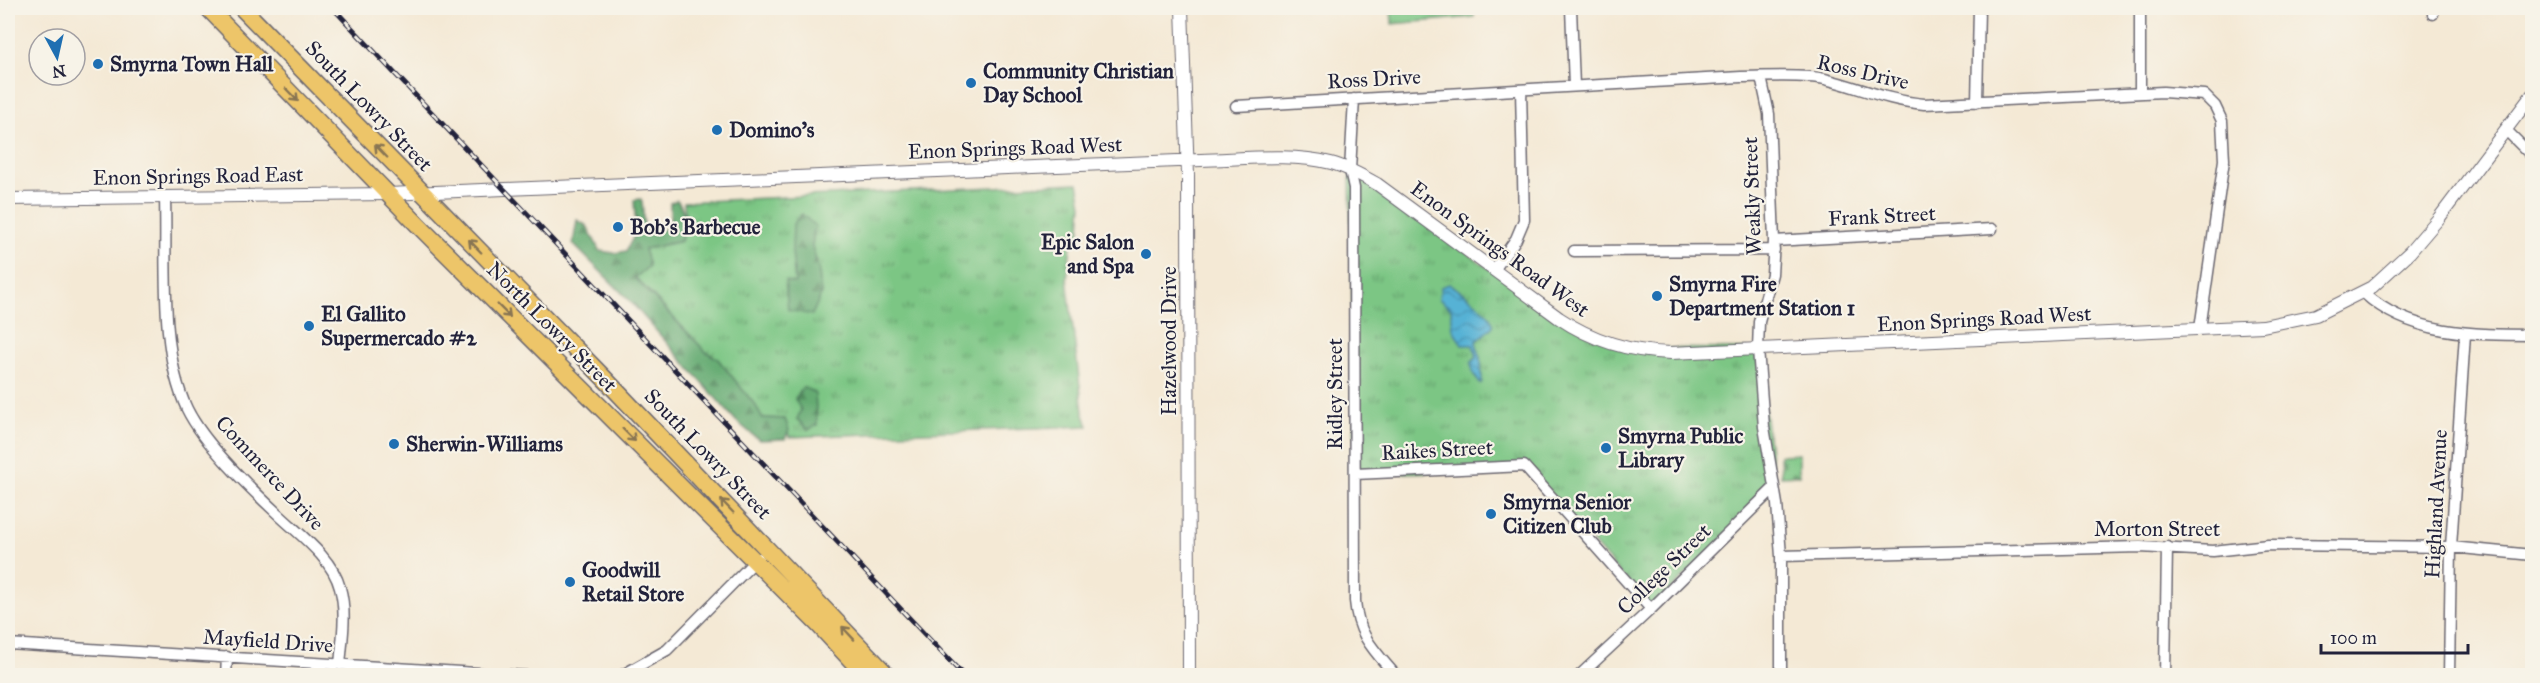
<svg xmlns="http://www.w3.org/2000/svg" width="2540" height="683" font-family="'IM FELL Great Primer',serif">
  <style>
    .grass { fill: url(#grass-tufts); stroke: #4f7460; stroke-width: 1.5 }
    .forest { fill: url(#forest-firs); stroke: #446656; stroke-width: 1.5 }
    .cemetery { fill: url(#cemetery-stones); stroke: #4f7460; stroke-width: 1.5 }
    .water { fill: url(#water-waves); stroke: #3c6a88; stroke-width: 1.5 }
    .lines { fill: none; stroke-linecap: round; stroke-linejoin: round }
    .minor-casing { stroke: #6c6871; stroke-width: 13 }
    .tertiary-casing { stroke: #6c6871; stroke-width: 14 }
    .primary-casing { stroke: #6c6871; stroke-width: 19 }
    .minor { stroke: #fff; stroke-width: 10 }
    .tertiary { stroke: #fff; stroke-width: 12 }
    .primary { stroke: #edc569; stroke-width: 16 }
    .rail-casing { stroke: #22223b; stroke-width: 5 }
    .rail { stroke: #f7f3e8; stroke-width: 3; stroke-dasharray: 9; stroke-linecap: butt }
    .oneway { stroke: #887452 }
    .poi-dot { fill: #1f6fb2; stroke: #f7f3e8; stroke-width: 2 }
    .labels { text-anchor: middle; stroke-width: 4.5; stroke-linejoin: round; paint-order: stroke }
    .poi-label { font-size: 21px; font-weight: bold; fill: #22223b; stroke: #f7f3e8; text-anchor: start }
    .street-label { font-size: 21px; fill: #22223b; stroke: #f7f3e8 }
  </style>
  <defs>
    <pattern id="grass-tufts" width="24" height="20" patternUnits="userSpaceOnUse" patternTransform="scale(1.5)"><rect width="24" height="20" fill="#7cc684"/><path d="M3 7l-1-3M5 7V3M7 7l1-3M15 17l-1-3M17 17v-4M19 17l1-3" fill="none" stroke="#65a06d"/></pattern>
    <pattern id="forest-firs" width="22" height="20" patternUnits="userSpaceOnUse" patternTransform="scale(1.5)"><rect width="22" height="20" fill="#65ab72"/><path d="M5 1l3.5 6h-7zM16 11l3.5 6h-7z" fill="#538b5f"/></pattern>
    <pattern id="cemetery-stones" width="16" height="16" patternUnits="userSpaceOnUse" patternTransform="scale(1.5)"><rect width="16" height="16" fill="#7cc684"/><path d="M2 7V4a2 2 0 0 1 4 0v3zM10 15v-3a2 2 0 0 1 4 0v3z" fill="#65a06d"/></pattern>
    <pattern id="water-waves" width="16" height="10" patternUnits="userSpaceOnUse" patternTransform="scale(1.5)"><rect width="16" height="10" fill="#57b2d5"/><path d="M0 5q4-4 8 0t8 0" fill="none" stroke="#4890ae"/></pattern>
  </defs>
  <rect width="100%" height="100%" fill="#f7f3e8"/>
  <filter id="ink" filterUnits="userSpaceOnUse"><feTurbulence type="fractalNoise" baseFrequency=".0167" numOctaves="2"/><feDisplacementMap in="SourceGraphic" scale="12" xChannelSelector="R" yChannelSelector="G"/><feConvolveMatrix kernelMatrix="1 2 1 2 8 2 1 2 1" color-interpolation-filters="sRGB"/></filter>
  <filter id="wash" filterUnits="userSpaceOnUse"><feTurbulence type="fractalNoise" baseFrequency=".008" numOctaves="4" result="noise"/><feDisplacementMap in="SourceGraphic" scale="24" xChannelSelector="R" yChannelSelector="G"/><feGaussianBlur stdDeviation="1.35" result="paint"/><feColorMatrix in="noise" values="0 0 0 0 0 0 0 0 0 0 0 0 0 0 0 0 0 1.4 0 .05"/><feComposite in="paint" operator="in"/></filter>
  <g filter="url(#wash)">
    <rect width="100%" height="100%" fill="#f4e9d5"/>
    <!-- grass -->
    <path class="grass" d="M1391,8H1474V17L1392,24Z
      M1350,170L1559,318L1622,348L1758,349L1774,488L1651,609L1530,470L1355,474Z
      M1078,183L1082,205L1079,240L1071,245L1067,278L1083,412L1088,426L789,437L785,419L762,418L717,358L706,352L635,277L648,266L643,249L681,241L685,215L684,202Z"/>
    <!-- forest -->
    <path class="forest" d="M641,199C645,210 641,221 646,232L667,229L670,223V203L677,200C687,212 685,226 681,241L644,249L649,266L635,278L706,352L717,358L756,406L762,418L785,419L789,430L785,439L759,440L736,421L629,300L573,244L577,220L587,226L600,251L614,253L626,251L636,232L634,200Z
      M802,214L815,226L812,246L819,271L821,295L812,315L788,310L785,281L795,283L792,251L793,224Z
      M803,387L815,393L817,425L808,430L797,419L801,410L795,399Z"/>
    <!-- cemetery -->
    <path class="cemetery" d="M1799,454V475L1781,476L1780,455Z"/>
    <!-- water -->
    <path class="water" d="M1449,284C1461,291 1494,313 1493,326L1476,342L1481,362L1482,382L1480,384L1473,373L1471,363L1476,357L1473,345H1462L1453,329L1451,309L1439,299L1441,287Z"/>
  </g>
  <g filter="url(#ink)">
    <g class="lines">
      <defs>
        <path id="minor" d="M1571,8L1574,86
          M2433,8V14
          M1761,77L1769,114L1774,241L1772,274L1759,322L1758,349L1764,427L1777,504L1781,556V676
          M2140,93V8
          M1354,99L1350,170L1354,188L1355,601C1358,636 1374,650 1396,676
          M1977,102L1979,8
          M1236,106L1741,77C1764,77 1802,74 1825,79C1858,87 1889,101 1924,104L2163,92L2204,95L2215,106L2222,121L2224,160L2200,329
          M2506,130L2532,156
          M165,198C167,264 159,350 187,409C204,444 250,488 279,515C300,535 332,558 340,588C347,612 342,640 340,665
          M1774,241L1992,229
          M1574,251L1774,250
          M1494,270L1516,239L1524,220L1521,90
          M2364,293C2409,335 2475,335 2532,335
          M1355,474L1524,466L1651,609
          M1781,556L2140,547L2213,551L2268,545L2451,547L2532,555
          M8,644L526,676
          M226,676L227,657
          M621,676L667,650L758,558
          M1579,676L1651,609L1774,488
          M2165,676L2167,547
          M2449,676L2451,547L2465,334"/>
        <path id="tertiary" d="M1182,8L1188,176L1189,676
          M8,199L388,194L1201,160C1243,159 1290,153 1331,163C1347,167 1363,176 1377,184L1559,318C1593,341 1630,352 1671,353L2263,326L2316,315L2372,287L2410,252L2439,218L2532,95"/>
        <path id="primary" d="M208,8L418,225L818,624L866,676
          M242,8L604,378L888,676"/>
      </defs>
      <!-- minor casing -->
      <use href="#minor" class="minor-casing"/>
      <!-- tertiary casing -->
      <use href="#tertiary" class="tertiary-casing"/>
      <!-- primary casing -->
      <use href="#primary" class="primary-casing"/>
      <!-- minor -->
      <use href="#minor" class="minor"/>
      <!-- tertiary -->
      <use href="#tertiary" class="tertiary"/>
      <!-- primary -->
      <use href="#primary" class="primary"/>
      <defs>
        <path id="rail" d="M333,8L964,676"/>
      </defs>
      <!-- rail casing -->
      <use href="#rail" class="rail-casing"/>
      <!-- rail -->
      <use href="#rail" class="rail"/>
    </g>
    <!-- one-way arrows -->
    <defs><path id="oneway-shaft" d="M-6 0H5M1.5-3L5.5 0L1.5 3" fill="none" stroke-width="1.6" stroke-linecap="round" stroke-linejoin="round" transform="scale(1.5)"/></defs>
    <g class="oneway">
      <use href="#oneway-shaft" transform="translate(292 95) rotate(46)"/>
      <use href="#oneway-shaft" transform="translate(381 151) rotate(-134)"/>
      <use href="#oneway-shaft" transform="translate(475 246) rotate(-134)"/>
      <use href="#oneway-shaft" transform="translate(504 311) rotate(45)"/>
      <use href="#oneway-shaft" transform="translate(629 435) rotate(45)"/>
      <use href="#oneway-shaft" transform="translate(727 506) rotate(-134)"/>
      <use href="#oneway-shaft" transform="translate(848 633) rotate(-133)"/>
    </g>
  </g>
  <!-- markers -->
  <g class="poi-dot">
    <circle cx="98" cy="64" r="6"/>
    <circle cx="971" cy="83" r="6"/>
    <circle cx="717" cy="130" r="6"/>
    <circle cx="618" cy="227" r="6"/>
    <circle cx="1146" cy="254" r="6"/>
    <circle cx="1657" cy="296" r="6"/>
    <circle cx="309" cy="326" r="6"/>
    <circle cx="394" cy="444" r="6"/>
    <circle cx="1606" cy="448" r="6"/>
    <circle cx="1491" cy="514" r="6"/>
    <circle cx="570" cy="582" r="6"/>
  </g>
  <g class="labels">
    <!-- poi labels -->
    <g class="poi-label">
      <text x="110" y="71">Smyrna Town Hall</text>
      <text x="983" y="78">Community Christian<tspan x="983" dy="24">Day School</tspan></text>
      <text x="729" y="137">Domino's</text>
      <text x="630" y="234">Bob's Barbecue</text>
      <text x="1134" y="249" text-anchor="end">Epic Salon<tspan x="1134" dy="24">and Spa</tspan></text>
      <text x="1669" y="291">Smyrna Fire<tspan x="1669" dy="24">Department Station 1</tspan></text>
      <text x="321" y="321">El Gallito<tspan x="321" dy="24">Supermercado #2</tspan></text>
      <text x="1618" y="443">Smyrna Public<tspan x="1618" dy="24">Library</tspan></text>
      <text x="406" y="451">Sherwin-Williams</text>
      <text x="1503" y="509">Smyrna Senior<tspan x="1503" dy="24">Citizen Club</tspan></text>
      <text x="582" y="577">Goodwill<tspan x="582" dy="24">Retail Store</tspan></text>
    </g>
    <!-- street labels -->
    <g class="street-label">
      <text transform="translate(1863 72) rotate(13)" y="7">Ross Drive</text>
      <text transform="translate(1374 79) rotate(-3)" y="7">Ross Drive</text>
      <text transform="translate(369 106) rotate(46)" y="7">South Lowry Street</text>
      <text transform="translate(1015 148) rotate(-2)" y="7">Enon Springs Road West</text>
      <text transform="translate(198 176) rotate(-1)" y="7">Enon Springs Road East</text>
      <text transform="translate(1752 196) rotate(-92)" y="7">Weakly Street</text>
      <text transform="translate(1882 216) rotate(-3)" y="7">Frank Street</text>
      <text transform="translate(1500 249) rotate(36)" y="7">Enon Springs Road West</text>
      <text transform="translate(1984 319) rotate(-3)" y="7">Enon Springs Road West</text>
      <text transform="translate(552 327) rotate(45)" y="7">North Lowry Street</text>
      <text transform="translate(1169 341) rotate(-90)" y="7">Hazelwood Drive</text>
      <text transform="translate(1335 394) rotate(-90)" y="7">Ridley Street</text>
      <text transform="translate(1437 450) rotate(-3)" y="7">Raikes Street</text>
      <text transform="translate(708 454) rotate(46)" y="7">South Lowry Street</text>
      <text transform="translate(270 473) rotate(47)" y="7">Commerce Drive</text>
      <text transform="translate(2436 504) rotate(-87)" y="7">Highland Avenue</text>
      <text x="2157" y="536">Morton Street</text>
      <text transform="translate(1664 569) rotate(-44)" y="7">College Street</text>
      <text transform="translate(268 641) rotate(4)" y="7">Mayfield Drive</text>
    </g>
  </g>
  <!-- margin -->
  <rect width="2540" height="683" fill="none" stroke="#f7f3e8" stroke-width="30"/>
  <!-- north arrow -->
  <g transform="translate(57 57) rotate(172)"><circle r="28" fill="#f7f3e8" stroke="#a29fa3" stroke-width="1.5"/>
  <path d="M0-4.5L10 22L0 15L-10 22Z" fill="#1f6fb2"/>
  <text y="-9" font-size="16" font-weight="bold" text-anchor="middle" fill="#22223b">N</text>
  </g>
  <!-- scale -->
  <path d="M2321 644v9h147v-9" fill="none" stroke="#22223b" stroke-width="3"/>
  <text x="2330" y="644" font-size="18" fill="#22223b" stroke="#f7f3e8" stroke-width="4.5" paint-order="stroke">100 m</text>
</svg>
